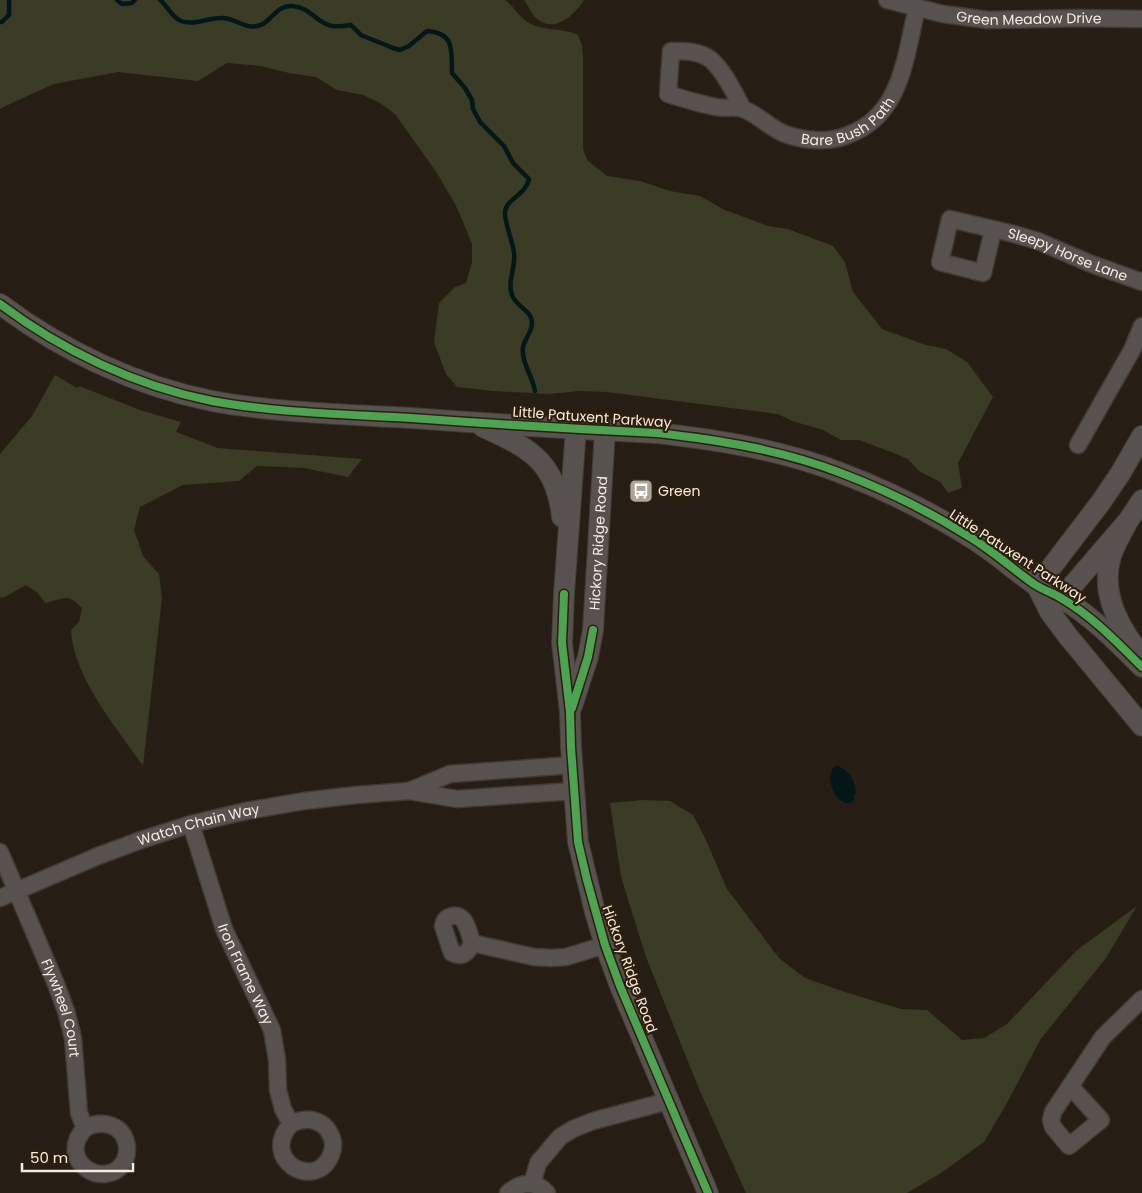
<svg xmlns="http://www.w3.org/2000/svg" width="1142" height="1193" viewBox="0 0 1142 1193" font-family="Poppins,sans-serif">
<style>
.green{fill:#393b25}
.water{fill:#031718}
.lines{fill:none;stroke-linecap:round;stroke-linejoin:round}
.stream{stroke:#031718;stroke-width:4.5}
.minor-casing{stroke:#423b32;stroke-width:19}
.tertiary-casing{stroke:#423b32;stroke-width:22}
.minor{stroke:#575250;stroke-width:16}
.tertiary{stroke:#575250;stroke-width:20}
.cycleway-casing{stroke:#2e1f0c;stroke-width:11}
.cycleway{stroke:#4ca352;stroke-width:8}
.labels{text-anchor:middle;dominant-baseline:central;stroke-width:4.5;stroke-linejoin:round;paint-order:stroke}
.street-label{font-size:14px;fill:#f7ece0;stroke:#2e1f0c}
.poi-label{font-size:14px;fill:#f7ece0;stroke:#2e1f0c;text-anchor:start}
</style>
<rect width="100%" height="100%" fill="#261e14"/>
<path class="green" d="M0,0H505C516,8 518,17 531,24C546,31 563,28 578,35L582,45L583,57V149L587,160L607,176L640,181L670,191L700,196L725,210L768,226L788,229L833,246L845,262L853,292L882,329L926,345L946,349L967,362L993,397L958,463L962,488L948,493L940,482L919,471L908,459L891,452L859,440H841L823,430L792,421L778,414L607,392L580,391L548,394L494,391L457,387L446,374L434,342L439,303L455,287L466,283L472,262V244L461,217L455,204L437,173L395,114L380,103L363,95L337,90L316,77L289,73L261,66L227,63L198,81L118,72L54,84L14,102L0,109Z
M524,0H584C574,16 553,35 535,17C531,13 528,5 524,0Z
M55,375L77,388L79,386L140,410L181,422L176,432L218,448L362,459L348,477L304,468L257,466L239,481L183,485L140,507L134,530L143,556L159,574L162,598L143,766C117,728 73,677 71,630L79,622L82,608C67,592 64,599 45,603L38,593L26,585L3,598L0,597V454L32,416Z
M643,800L670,801L693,815L705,838L727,889L779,958L805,978L845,992L901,1009L927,1010L962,1040L984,1038L1007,1024L1077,950L1137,906L1106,958L1040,1040L1007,1103L984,1142L941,1173L907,1193H746L699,1089L646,957L621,877L610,803Z"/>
<path class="water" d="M836,766C848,768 856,781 856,794H854V800L851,803C838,805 830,788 830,776L831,775L832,769Z"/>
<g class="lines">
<path class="stream" d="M117,0L122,4L132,3L135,0
M160,0C169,7 170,16 181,21C195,26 209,17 223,18C238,19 248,32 263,24C273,18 278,5 292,6C311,7 317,24 332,26C338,27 345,26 351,25L361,35L393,48L400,50L409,46L427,31C456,33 451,52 452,73L465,88L472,100L473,109L480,122L504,146L513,163L529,179C526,195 506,199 505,212C504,221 513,242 514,253C516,267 507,281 512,295C516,306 529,310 531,318C535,328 525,338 523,347C521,362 533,377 535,391
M0,22H2L9,15V0"/>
<g class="minor-casing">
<g id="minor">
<path id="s1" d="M887,0L943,14L988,20L1078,18L1142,19"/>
<path id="s2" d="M743,109C735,94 723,69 710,59C699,51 684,51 671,51L668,94C684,99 700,104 716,107C725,109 735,106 743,109C756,113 771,129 785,134C805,141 829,143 848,135C902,115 905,57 917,8"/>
<path id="s3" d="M993,230L983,273L940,262L950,219L1014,234L1038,241L1089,263L1142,282"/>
<path d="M1078,445L1132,350L1142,326"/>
<path d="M409,791L450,774L572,765"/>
<path id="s4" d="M191,824L224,929L272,1030L277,1060L278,1090L283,1109L291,1124C307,1116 325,1119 332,1138C334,1144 333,1151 330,1157C314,1191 259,1159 291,1124"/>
<path id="s5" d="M0,852L56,984L66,1011L73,1038L79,1113L85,1128C54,1162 108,1193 125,1160C127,1155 128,1147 126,1142C121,1123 100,1120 85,1128"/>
<path id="s6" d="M0,898L98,856L141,840L191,824L246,811L304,801L356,795L409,791L457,799L574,791"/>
<path d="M472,943C468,953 463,958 452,953L443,926C444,921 445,919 449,917C465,910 469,932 472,943L534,957L552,958L566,957L605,945"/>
<path d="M1070,1086L1101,1120L1069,1146L1053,1127L1051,1120L1053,1112L1103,1037L1142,999"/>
<path d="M532,1184L538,1163L560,1137L573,1129L593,1121L668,1101"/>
<path d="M508,1193C520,1182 536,1180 547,1193"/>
</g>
</g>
<g class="tertiary-casing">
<g id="tertiary">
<path d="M0,304C61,350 136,386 212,401C277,413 345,414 411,418C493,424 575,429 657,433C719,440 782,450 841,473C886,490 930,512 970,537C993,551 1013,569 1034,584C1043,590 1053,593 1061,598C1092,616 1117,642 1142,667"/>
<path d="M483,427C530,448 556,462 562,517"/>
<path d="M576,428L564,594L562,643L570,712L571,747L578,842L595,912L605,945L620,986L708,1193"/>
<path d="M1128,521C1122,532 1115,544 1111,556C1101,590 1115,619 1134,646"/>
<path d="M1037,586L1101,502L1120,474L1142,436"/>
<path d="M1037,586L1050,612L1067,635L1142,726"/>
<path d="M1054,607L1128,521L1142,500"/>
<path id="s7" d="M572,706L588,657L593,630L605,430"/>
</g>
</g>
<use href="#minor" class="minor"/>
<use href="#tertiary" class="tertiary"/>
<g class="cycleway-casing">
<path id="cycleway" d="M0,304C61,350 136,386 212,401C277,413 345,414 411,418C493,424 575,429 657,433C719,440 782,450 841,473C886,490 930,512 970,537C993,551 1013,569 1034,584C1043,590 1053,593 1061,598C1092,616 1117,642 1142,667
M564,594L562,643L570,712L571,747L578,842L587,880L605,945L620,986L708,1193
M572,708L588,657L593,630"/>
</g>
<use href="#cycleway" class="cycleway"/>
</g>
<defs>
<g id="bus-square" transform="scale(1.25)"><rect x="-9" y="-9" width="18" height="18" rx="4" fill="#aea499" stroke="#2e1f0c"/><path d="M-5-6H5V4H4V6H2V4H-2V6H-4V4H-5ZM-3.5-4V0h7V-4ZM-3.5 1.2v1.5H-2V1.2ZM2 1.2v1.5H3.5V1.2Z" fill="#fff"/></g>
</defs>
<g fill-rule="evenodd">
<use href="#bus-square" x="641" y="491"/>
</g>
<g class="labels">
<g class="street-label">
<text stroke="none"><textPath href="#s1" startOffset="144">Green Meadow Drive</textPath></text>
<text stroke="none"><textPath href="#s2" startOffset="339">Bare Bush Path</textPath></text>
<text stroke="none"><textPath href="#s3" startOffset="256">Sleepy Horse Lane</textPath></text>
<text transform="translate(592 417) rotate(4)">Little Patuxent Parkway</text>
<text stroke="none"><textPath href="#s7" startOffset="166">Hickory Ridge Road</textPath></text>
<text transform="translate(1018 556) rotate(33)">Little Patuxent Parkway</text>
<text stroke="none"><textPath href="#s6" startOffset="212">Watch Chain Way</textPath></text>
<text transform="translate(630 969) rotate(70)">Hickory Ridge Road</text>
<text stroke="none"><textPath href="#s4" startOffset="160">Iron Frame Way</textPath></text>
<text stroke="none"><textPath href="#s5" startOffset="168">Flywheel Court</textPath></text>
</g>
<g class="poi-label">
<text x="658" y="491">Green</text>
</g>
</g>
<path d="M22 1163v8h111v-8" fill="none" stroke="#f7ece0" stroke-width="2.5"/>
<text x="30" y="1163" font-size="15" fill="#f7ece0" stroke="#2e1f0c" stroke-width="4" paint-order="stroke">50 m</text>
</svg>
